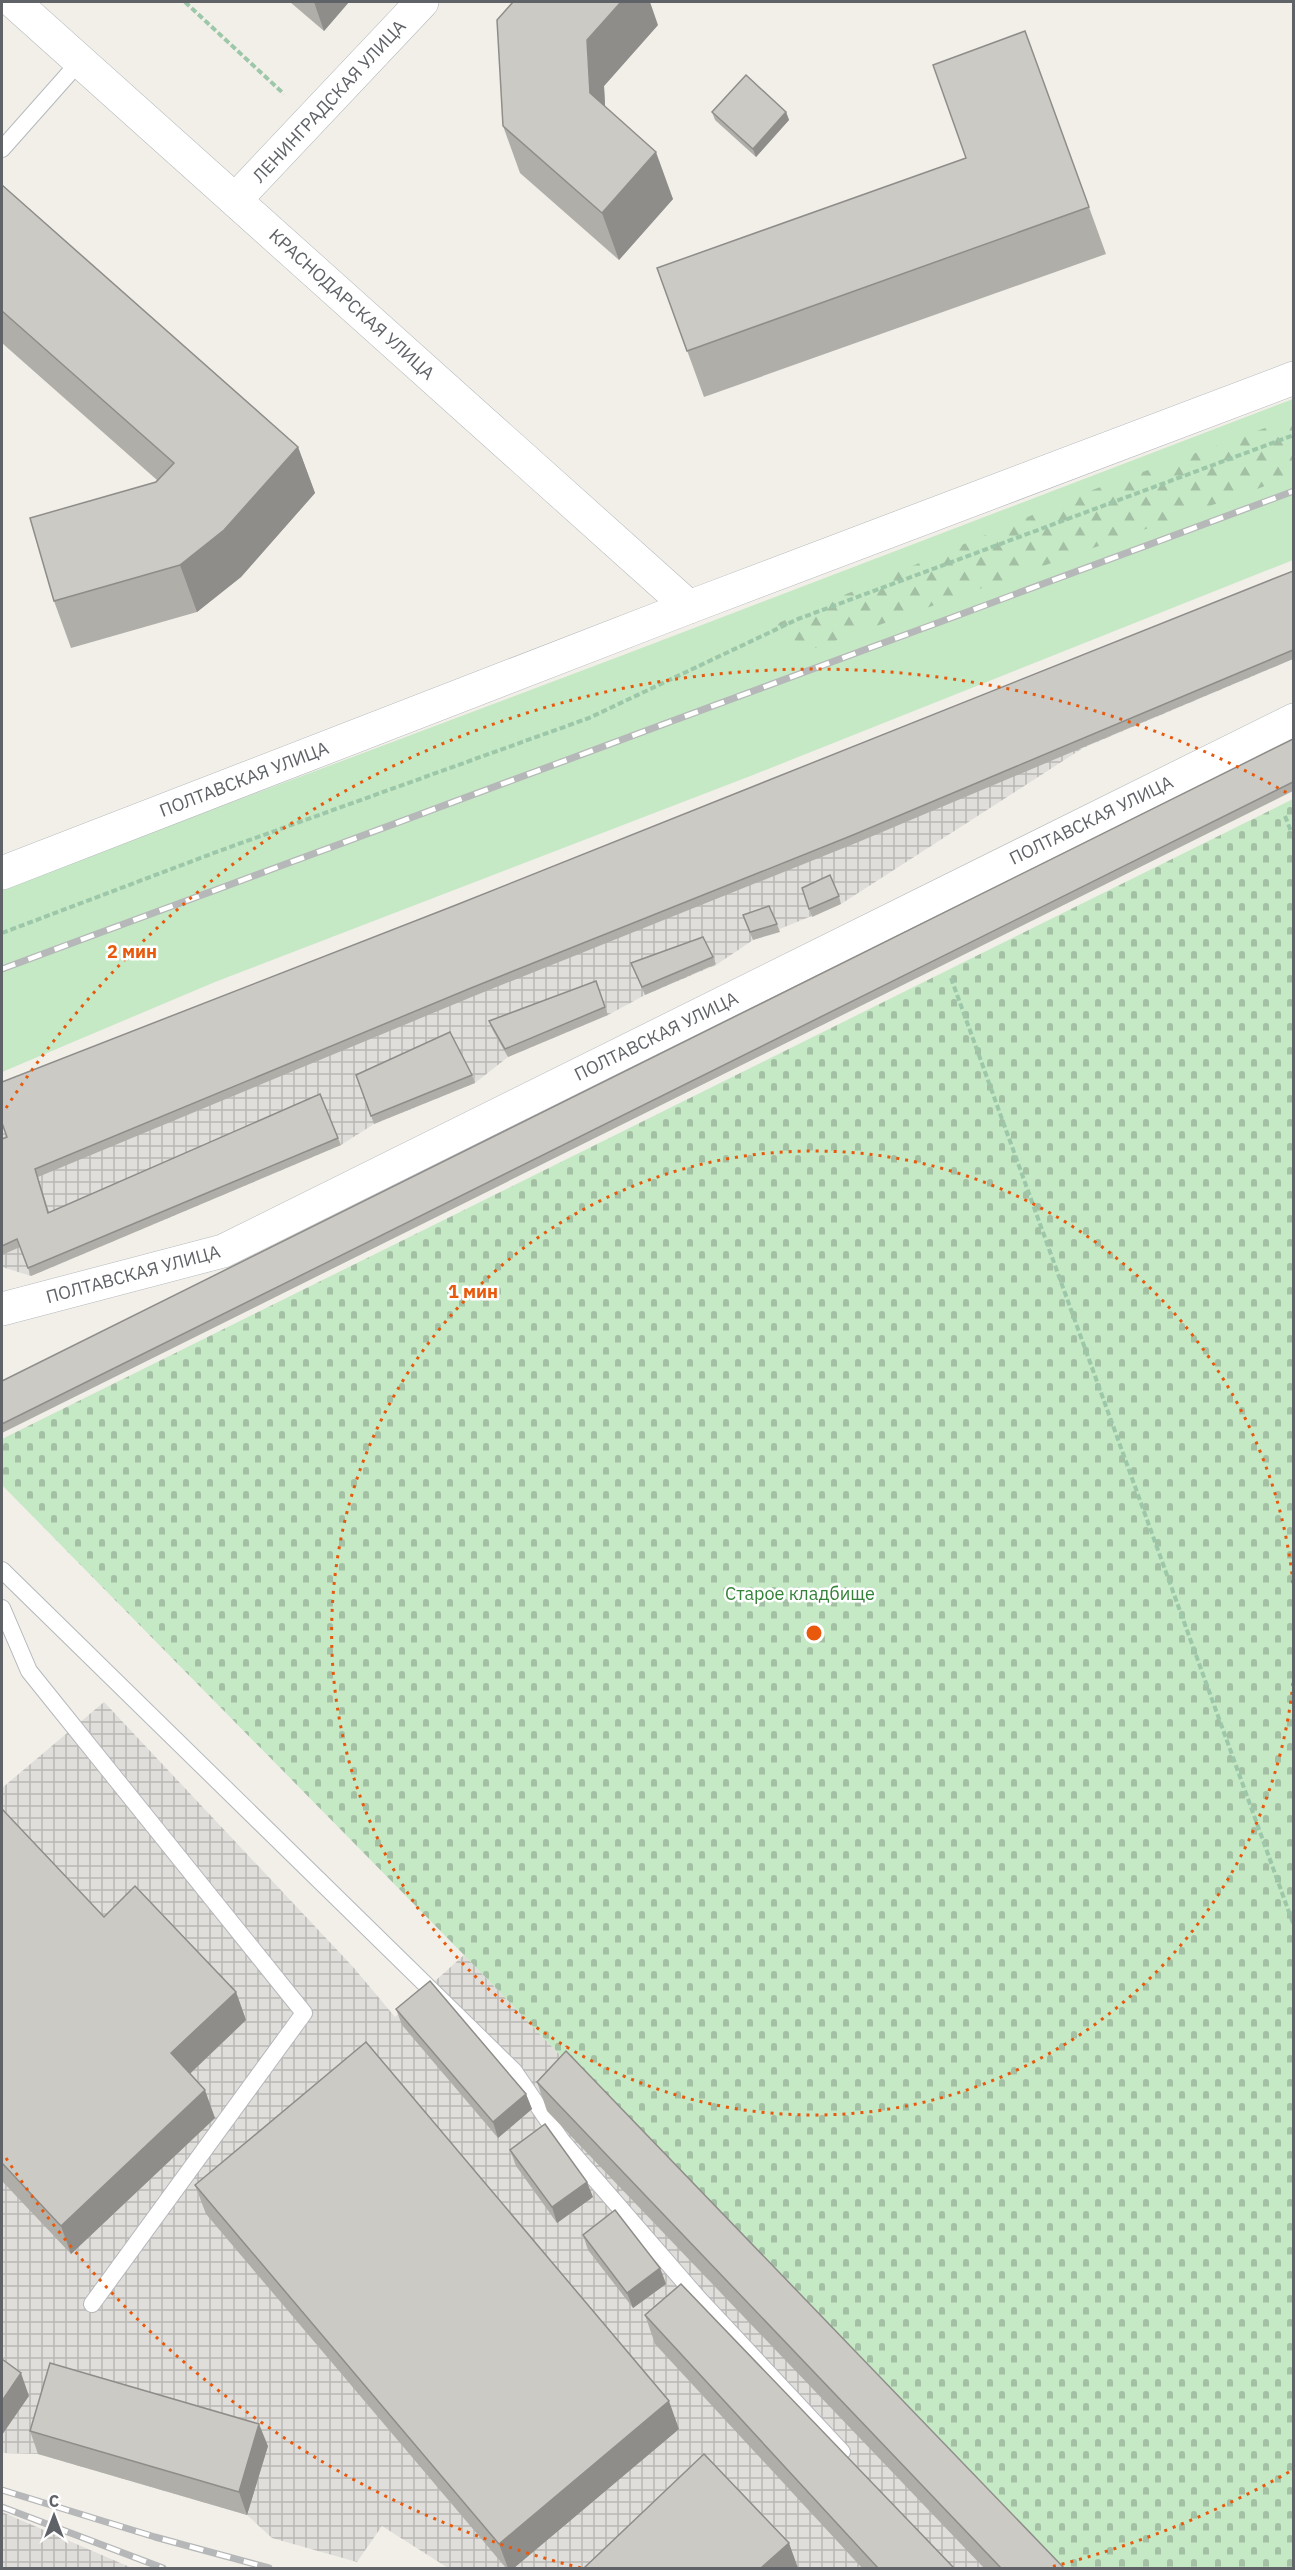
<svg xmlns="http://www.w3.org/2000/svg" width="1295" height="2570" viewBox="0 0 1295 2570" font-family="'IBM Plex Sans',sans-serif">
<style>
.industrial{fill:url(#industrial-grid)}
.green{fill:#c5e8c5}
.forest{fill:url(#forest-firs)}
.cemetery{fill:url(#cemetery-stones)}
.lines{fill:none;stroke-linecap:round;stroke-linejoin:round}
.service-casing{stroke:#b5b8bc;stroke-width:18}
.minor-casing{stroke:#b5b8bc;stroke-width:34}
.tertiary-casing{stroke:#b5b8bc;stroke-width:34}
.path{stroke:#9cc7a9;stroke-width:4;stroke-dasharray:6 3;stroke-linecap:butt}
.service{stroke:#fff;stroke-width:16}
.minor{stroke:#fff;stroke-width:33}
.tertiary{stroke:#fff;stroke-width:33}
.rail-casing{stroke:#b6b7b8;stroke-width:7}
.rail{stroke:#fff;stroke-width:4.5;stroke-dasharray:14;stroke-linecap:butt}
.wall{fill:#afaea9}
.shaded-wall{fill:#8f8d8a}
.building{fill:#cccac5;stroke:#8f8d8a;stroke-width:1.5}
.ring{fill:none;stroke:#e8590c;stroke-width:3;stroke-dasharray:3 6}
.labels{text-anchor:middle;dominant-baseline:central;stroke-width:5;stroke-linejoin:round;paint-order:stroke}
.street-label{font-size:18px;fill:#5f6368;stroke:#fff}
.park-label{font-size:18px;fill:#348238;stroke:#fff}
.centre{fill:#e8590c;stroke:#fff;stroke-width:3}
.ring-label{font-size:18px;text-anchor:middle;font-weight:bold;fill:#e8590c;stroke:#fff;stroke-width:5;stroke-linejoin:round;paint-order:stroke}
</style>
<defs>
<pattern id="industrial-grid" width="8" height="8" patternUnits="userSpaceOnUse" patternTransform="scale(1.5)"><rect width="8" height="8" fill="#e0deda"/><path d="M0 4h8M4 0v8" fill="none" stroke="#b9b8b5"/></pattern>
<pattern id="forest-firs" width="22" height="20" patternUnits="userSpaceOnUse" patternTransform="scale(1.5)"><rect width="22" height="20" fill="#c5e8c5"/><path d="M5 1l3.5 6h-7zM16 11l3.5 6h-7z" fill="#a3c0a4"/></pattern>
<pattern id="cemetery-stones" width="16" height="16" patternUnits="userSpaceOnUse" patternTransform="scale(1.5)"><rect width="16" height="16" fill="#c5e8c5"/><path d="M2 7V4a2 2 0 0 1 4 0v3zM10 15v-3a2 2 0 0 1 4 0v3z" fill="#a3c0a4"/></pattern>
</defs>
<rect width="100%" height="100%" fill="#f1efe8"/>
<path class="industrial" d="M1293,580V659L1083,748L841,904L753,940L716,965L645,995L608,1015L508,1057L475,1083L374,1124L341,1145L31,1276L2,1267V1091Z
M104,1702L354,1968L395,2017L464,1955L1053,2568H448L382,2526L357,2562L272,2538L247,2515L38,2454L2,2453V1788Z
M2,2512L132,2568H2Z"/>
<path class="green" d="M1293,399V560L753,775L215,982L2,1072V889L626,654Z"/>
<path class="forest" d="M1293,418V476L807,651L776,624L1084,493Z"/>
<path class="cemetery" d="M1293,799V2568H1053L464,1955L2,1485V1439Z"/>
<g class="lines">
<g class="service-casing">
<path id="service" d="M2,149L80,61
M2,1570L514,2071L562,2141L699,2299L842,2452
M2,1608L29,1671L304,2013L92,2304"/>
</g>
<g class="minor-casing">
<path id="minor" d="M14,2L689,607
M235,200L422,2
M2,1309L223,1251L1294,720"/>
</g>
<g class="tertiary-casing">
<path id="tertiary" d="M2,873L689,607L1294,378"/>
</g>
<path class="path" d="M185,2L284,94
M1285,816L1294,839
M2,933L219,851L589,718L798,619L1294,435
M951,978L1294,1926"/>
<use href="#service" class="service"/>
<use href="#minor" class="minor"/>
<use href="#tertiary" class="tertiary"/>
<g class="rail-casing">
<path id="rail" d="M2,969L1294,491
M2,2490L155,2537L269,2568
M2,2507L163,2568"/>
</g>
<use href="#rail" class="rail"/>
</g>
<path class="wall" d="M290,2H349L324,31Z
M658,25L604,86L605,107L673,199L619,260L520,173L503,126Z
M1025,31L1106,254L704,397L657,268L966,158Z
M712,112H786L789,120L756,157L715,120Z
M2,185L298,447L315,493L241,577L197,612L71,648L54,601L157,480L2,343Z
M1293,571V659L856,843L474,996L38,1177L49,1212L338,1138L341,1145L31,1276L20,1247L2,1255V1139L456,905Z
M1293,739V791L2,1433V1381Z
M802,888L839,896L841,904L812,917Z
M743,915L777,924L780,932L753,940Z
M713,957L716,964L645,995L631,963Z
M596,981L608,1015L508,1057L492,1029L489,1021Z
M356,1075H472L475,1083L374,1124Z
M2,1809L104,1917L236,1992L246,2020L190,2074L215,2118L71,2254L2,2181Z
M396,2009L526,2094L532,2109L498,2138L402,2025Z
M537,2082L1064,2568H984L547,2111Z
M510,2150L593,2197L557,2223L516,2166Z
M195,2185L679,2429L514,2568H506L206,2214Z
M583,2235L660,2268L666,2284L633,2308L588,2250Z
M645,2315L954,2568H862L655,2344Z
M30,2431L268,2446L247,2515L38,2454Z"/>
<path class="shaded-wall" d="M314,2H349L324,31Z
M621,2H650L658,25L604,86L607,140L590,93L587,40Z
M786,112L789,120L756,157L753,149Z
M656,152L673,199L619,260L602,213Z
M298,447L315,493L241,577L197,612L180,565Z
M236,1992L246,2020L181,2082L171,2053Z
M205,2090L215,2118L71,2254L61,2226Z
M526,2094L532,2109L498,2138L493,2122Z
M587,2182L593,2197L557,2223L552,2207Z
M660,2268L666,2284L633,2308L627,2293Z
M21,2373L29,2396L2,2435V2401Z
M669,2401L679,2429L514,2568H508L499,2544Z
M259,2424L268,2446L247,2515L239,2492Z
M789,2543L798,2568H761Z"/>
<path class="building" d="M513,2H621L587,40L590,93L656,152L602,213L503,126L497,20Z
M1025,31L1089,207L687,351L657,268L966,158L933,65Z
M746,75L786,112L753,149L712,112Z
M2,185L298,447L224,530L180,565L54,601L30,518L156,482L174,463L2,311Z
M1293,571V650L853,835L471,988L35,1169L48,1213L320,1094L338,1138L28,1268L17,1239L2,1246V1139L7,1137L2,1123V1082L456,905Z
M1293,739V782L2,1424V1381Z
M830,875L839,896L809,909L802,888Z
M769,906L777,924L750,932L743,915Z
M703,937L713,957L642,987L631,963Z
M596,981L605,1007L505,1049L489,1021Z
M450,1032L472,1075L371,1116L356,1075Z
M2,1809L104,1917L135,1886L236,1992L171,2053L205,2090L61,2226L2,2163Z
M430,1981L526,2094L493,2122L396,2009Z
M366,2042L669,2401L499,2544L195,2185Z
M566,2051L1064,2568H1001L537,2082Z
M545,2124L587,2182L552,2207L510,2150Z
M615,2210L660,2268L627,2293L583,2235Z
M681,2284L954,2568H878L645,2315Z
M2,2359L21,2373L2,2401Z
M50,2363L259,2424L239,2492L30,2431Z
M704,2454L789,2543L761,2568H584Z"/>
<g class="ring">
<path d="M1293 1683A482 482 0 1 1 1293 1583"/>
<path d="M1289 2472A964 964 0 0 1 1047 2568M581 2568A964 964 0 0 1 6 2158M6 1108A964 964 0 0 1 1289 794"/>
</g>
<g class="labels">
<g class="street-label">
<text transform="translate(329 101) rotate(-47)">ЛЕНИНГРАДСКАЯ УЛИЦА</text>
<text transform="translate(352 304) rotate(42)">КРАСНОДАРСКАЯ УЛИЦА</text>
<text transform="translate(244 779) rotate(-21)">ПОЛТАВСКАЯ УЛИЦА</text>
<text transform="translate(1091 820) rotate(-26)">ПОЛТАВСКАЯ УЛИЦА</text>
<text transform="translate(656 1036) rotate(-26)">ПОЛТАВСКАЯ УЛИЦА</text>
<text transform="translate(133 1274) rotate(-15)">ПОЛТАВСКАЯ УЛИЦА</text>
</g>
<g class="park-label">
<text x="800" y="1593">Старое кладбище</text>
</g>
</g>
<circle cx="814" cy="1633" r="9" class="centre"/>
<g class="ring-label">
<text x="132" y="958">2 мин</text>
<text x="473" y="1298">1 мин</text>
</g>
<rect width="1295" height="2570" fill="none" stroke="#5f6368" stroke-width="6"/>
<g transform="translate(54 2516)" stroke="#ffffff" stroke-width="4.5" paint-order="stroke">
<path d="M0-4.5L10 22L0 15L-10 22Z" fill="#5f6368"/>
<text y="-9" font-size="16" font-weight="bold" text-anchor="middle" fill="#5f6368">С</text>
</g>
</svg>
